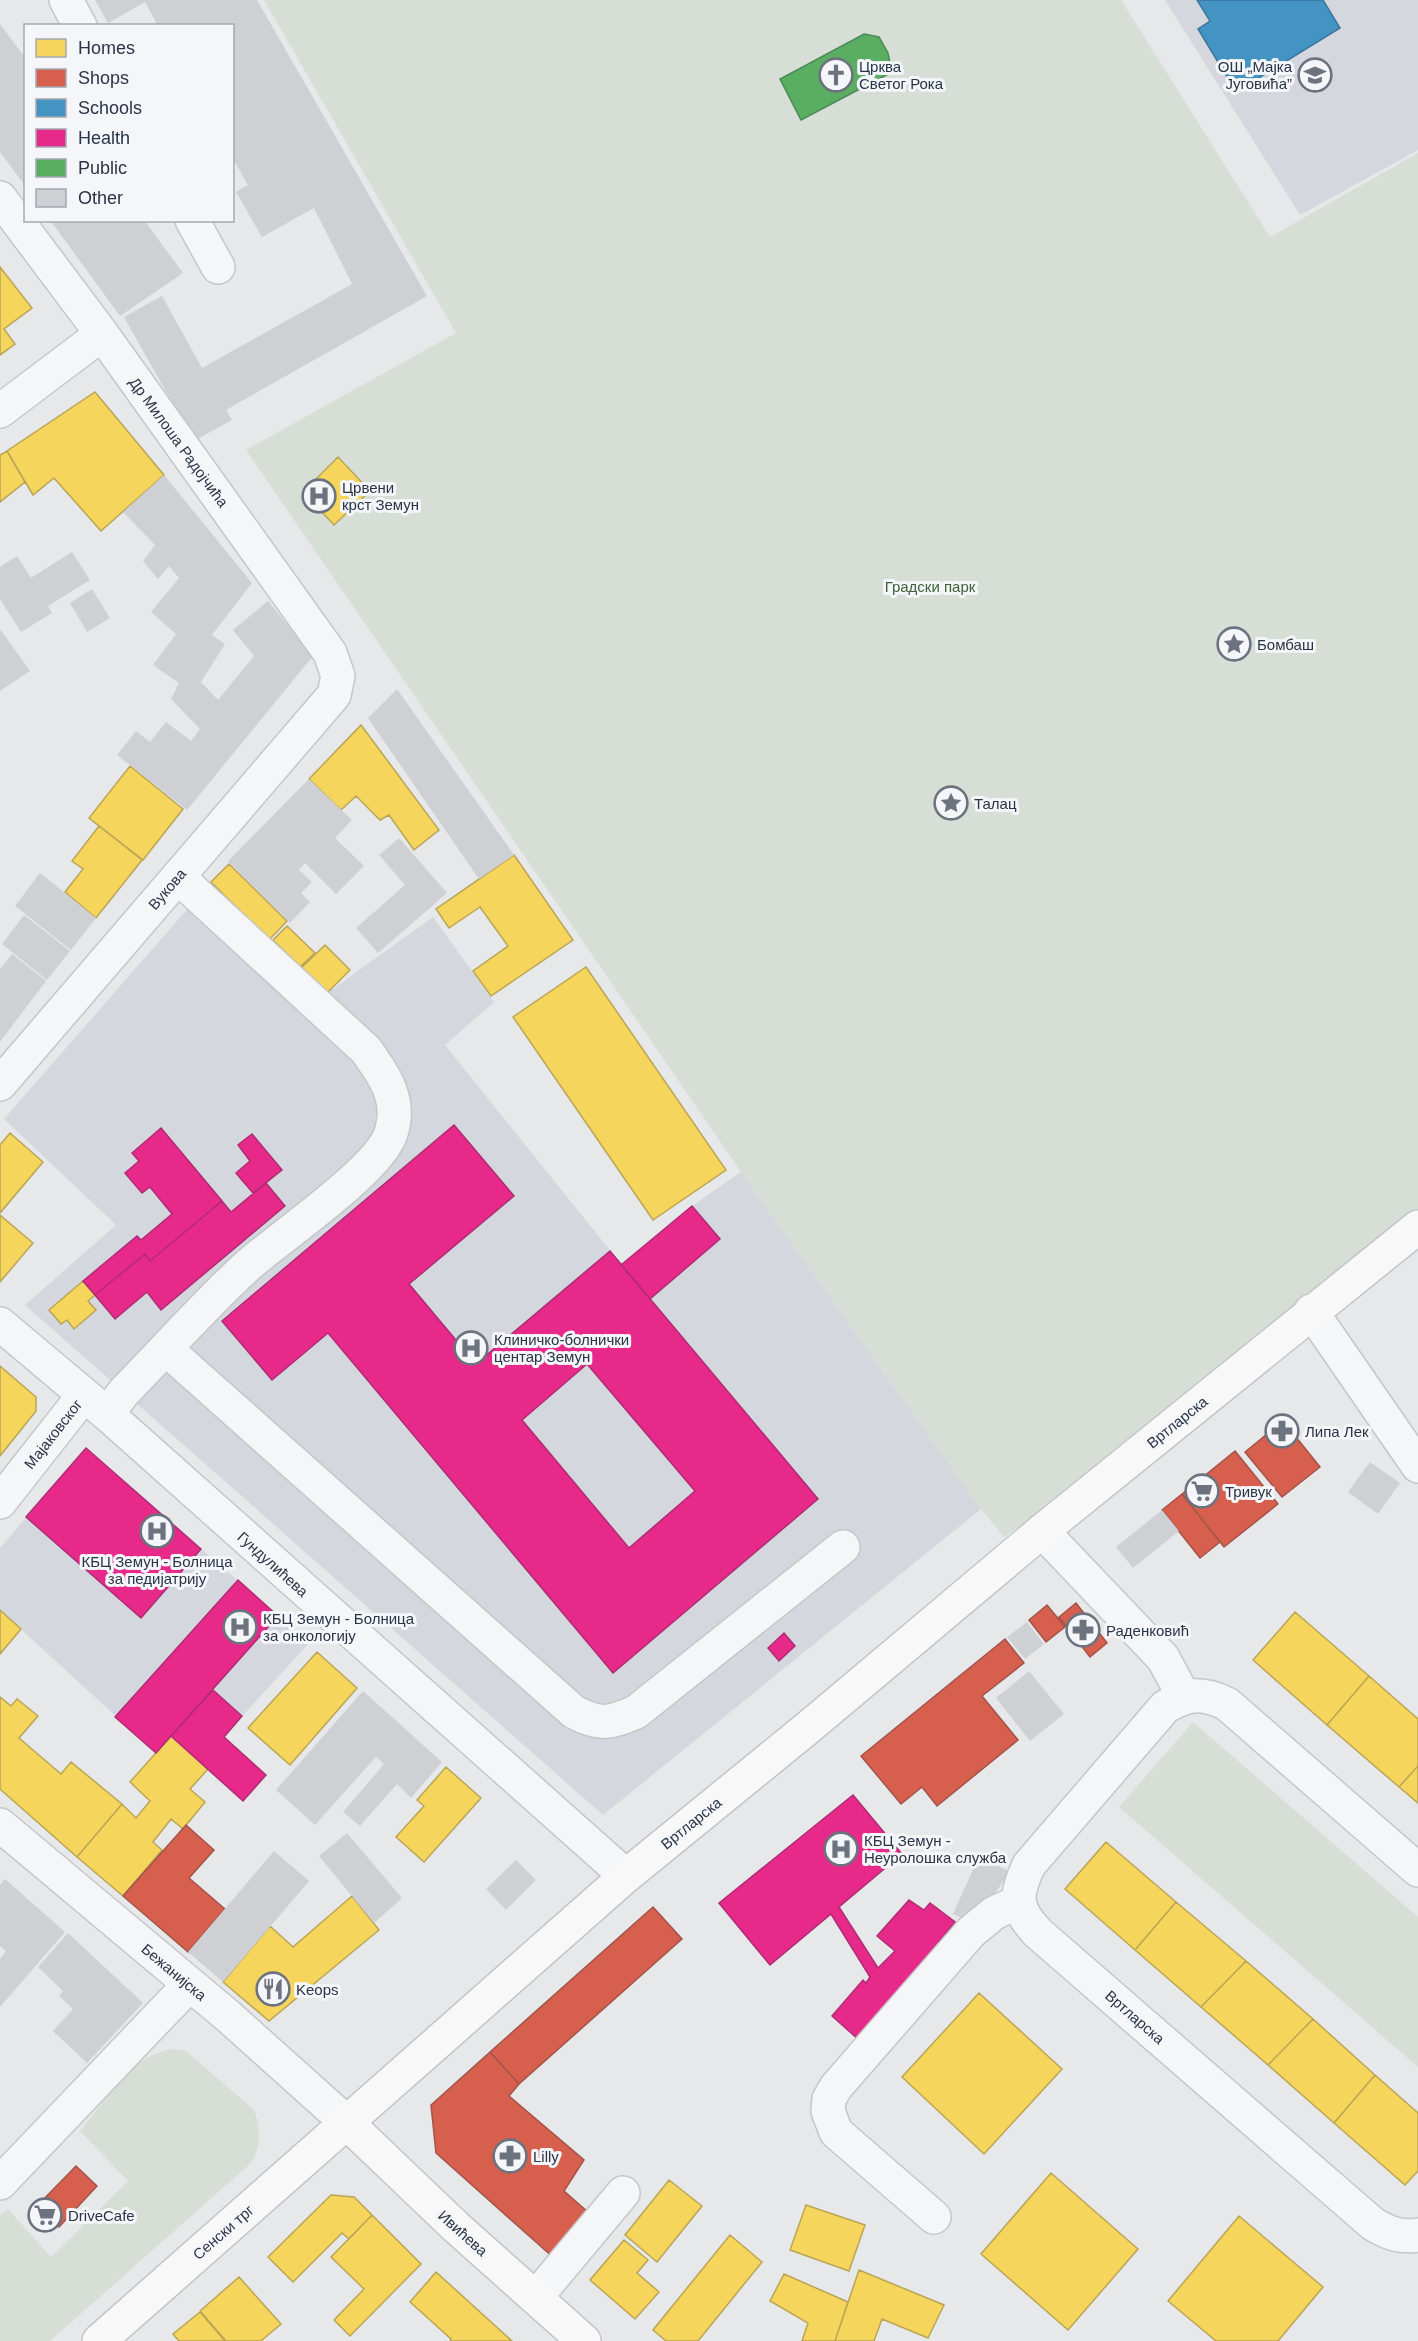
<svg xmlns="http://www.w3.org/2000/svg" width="1418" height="2341" viewBox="0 0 1418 2341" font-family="Helvetica,sans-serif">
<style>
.built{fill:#d4d7dd}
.green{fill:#d6ded6}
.homes{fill:#f6d55c;stroke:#b9a555;stroke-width:1.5}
.shops{fill:#d6604d;stroke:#a3534b;stroke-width:1.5}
.schools{fill:#4393c3;stroke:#3c769d;stroke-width:1.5}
.health{fill:#e7298a;stroke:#af2c75;stroke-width:1.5;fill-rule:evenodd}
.public{fill:#5aae61;stroke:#4c8959;stroke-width:1.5}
.building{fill:#ced0d3}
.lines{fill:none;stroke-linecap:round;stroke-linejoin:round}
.minor-casing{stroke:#c4c6c8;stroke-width:36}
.major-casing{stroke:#c2c5c8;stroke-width:36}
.minor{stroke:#f5f6f7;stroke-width:33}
.major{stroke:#f8f8f8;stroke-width:33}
.labels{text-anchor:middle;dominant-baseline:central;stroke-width:6;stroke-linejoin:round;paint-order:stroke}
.poi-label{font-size:15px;fill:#2b3445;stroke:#f4f6f9;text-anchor:start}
.street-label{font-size:15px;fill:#2b3445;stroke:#f4f6f9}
.park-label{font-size:15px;fill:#3f6138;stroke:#f4f6f9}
</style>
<rect width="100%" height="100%" fill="#e6e8ea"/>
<path class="built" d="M1165,0H1418V150L1300,215Z
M211,882L326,994L433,917L494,1002L445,1045L621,1264L692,1206L741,1172L981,1509L603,1815L25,1305L116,1225L4,1119Z
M86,1448L309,1643L224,1736L266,1775L243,1801L171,1736L156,1753L0,1610V1548Z"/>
<path class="green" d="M264,0H1121L1270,237L1418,153V1227L1207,1398L1004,1537L981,1509L741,1172L246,450L456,333Z
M1193,1722L1418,1917V2067L1119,1807Z
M171,2049L186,2051L254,2110C261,2129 262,2145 251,2163L50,2341H0V2215L8,2209L51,2257L128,2181L80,2131C106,2100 129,2057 171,2049Z"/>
<path class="homes" d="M0,267L32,308L4,329L15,344L0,355Z
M95,392L164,475L101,531L54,478L33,495L7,451Z
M7,451L25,482L0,502V455Z
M338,457L370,491L334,525L303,492Z
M361,725L439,830L414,850L389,815L380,820L356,796L341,810L309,779Z
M130,766L183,809L143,860L89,818Z
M99,826L142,860L96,918L65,892L83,869L72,861Z
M514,855L573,940L491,996L473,971L508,946L480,907L449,928L436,909Z
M229,864L287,921L269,940L211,882Z
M287,926L315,953L300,967L273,940Z
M325,945L350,970L326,994L300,969Z
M586,967L726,1170L653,1220L513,1017Z
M10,1133L43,1162L0,1213V1145Z
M0,1215L33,1243L0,1282Z
M83,1281L95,1295L88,1301L96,1310L74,1329L67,1320L61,1324L49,1310Z
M0,1366L36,1397V1411L0,1456Z
M0,1610L21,1629L0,1654Z
M1295,1612L1369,1676L1327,1725L1253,1660Z
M317,1652L357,1688L290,1765L248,1728Z
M1369,1676L1418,1719V1766L1399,1787L1327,1725Z
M0,1697L11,1706L17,1699L38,1716L19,1738L61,1774L71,1762L122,1804L77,1857L0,1789Z
M171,1736L208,1769L190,1789L205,1802L183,1829L171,1819L153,1842L162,1850L123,1896L77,1857L122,1804L136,1818L150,1801L130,1782Z
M1418,1766V1803L1399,1787Z
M446,1767L481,1798L424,1862L396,1837L424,1806L417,1800Z
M1106,1842L1176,1902L1135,1950L1065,1889Z
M352,1896L379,1930L269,2021L223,1982L270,1926L293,1947Z
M1176,1902L1246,1961L1201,2007L1135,1950Z
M1246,1961L1313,2019L1268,2065L1201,2007Z
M979,1993L1062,2069L984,2154L902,2077Z
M1313,2019L1375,2075L1334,2123L1268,2065Z
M1375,2075L1418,2113V2171L1405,2185L1334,2123Z
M1051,2173L1138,2249L1068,2330L981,2254Z
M669,2180L702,2206L657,2262L625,2235Z
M331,2195L354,2197L372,2215L349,2239L342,2233L293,2282L268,2257Z
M806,2205L865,2225L849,2271L790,2250Z
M372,2215L421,2264L350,2336L334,2320L364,2289L331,2257Z
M1239,2216L1323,2287L1278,2341H1216L1168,2301Z
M730,2235L762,2262L698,2341H666L653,2330Z
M624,2240L648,2260L637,2273L659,2292L635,2319L590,2280Z
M859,2270L944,2305L928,2338L882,2319L874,2341H835Z
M436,2272L512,2341H450L451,2339L410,2302Z
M784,2274L848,2302L835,2341H802L808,2323L770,2301Z
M239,2277L281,2324L261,2341H226L200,2311Z
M200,2312L225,2341H179L173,2334Z"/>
<path class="shops" d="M1283,1421L1320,1467L1282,1497L1245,1452Z
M1235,1451L1278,1504L1224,1547L1182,1494Z
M1182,1494L1220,1542L1200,1558L1162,1510Z
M1076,1603L1107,1643L1090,1657L1059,1617Z
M1047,1605L1065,1627L1046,1642L1029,1620Z
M1005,1639L1024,1663L982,1696L1018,1740L937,1806L922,1787L901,1804L861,1756Z
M186,1825L214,1850L189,1878L225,1909L188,1952L123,1896Z
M653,1907L682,1939L519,2084L490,2052Z
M490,2052L519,2084L509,2096L584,2160L564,2191L588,2212L555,2259L436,2153L431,2105Z
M76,2166L97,2186L59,2227L37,2206Z"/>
<path class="schools" d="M1197,0H1323L1340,28L1236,92L1198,29L1210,21Z"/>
<path class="health" d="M454,1125L514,1196L409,1284L476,1364L610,1251L818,1499L613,1673L328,1333L272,1380L222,1321ZM587,1364L695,1491L629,1548L522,1420Z
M161,1128L222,1201L150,1261L145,1254L95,1295L83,1281L137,1236L141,1240L172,1214L150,1187L142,1193L125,1173L139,1161L132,1153Z
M252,1134L282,1170L253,1193L236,1173L250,1161L238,1145Z
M266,1183L285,1206L161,1310L147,1292L115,1319L95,1295L145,1254L150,1261L222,1201L231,1212Z
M692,1206L720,1239L650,1299L621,1265Z
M86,1448L201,1549L141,1618L26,1517Z
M238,1580L278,1616L156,1753L115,1717Z
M784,1633L795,1646L779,1661L768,1648Z
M213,1690L242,1716L224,1737L266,1775L243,1801L171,1736Z
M853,1795L902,1854L839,1907L878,1968L895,1951L877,1936L909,1900L924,1910L930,1903L955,1922L859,2040L832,2016L863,1980L866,1983L870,1977L831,1914L770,1965L719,1903Z"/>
<path class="public" d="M864,34L879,37L888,53L892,72L801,120L780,79Z"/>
<path class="building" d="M95,0H257L427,296L226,410L232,420L194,441L124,317L162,296L202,368L352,284L314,208L262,237L236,192L248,185L232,157V26H158L145,2L108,23Z
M0,24L26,59V187L0,152Z
M50,220H144L183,273L120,316Z
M164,475L252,583L212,635L225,644L201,682L218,700L254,656L233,630L268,601L313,656L187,810L117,755L136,731L150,742L166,722L191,741L200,729L171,699L179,683L153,665L176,634L151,612L179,578L169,566L158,579L143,561L155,545L123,512Z
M72,552L90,580L48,606L52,613L21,632L0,599V567L17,556L31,578Z
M92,589L110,618L87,632L70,603Z
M0,629L30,671L0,691Z
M397,689L514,855L479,879L368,718Z
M309,779L352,820L335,838L364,866L336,894L305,863L299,870L312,882L301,893L310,902L290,923L228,861Z
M399,838L447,893L378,953L356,928L405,885L379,855Z
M40,873L96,918L71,950L15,906Z
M24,915L70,951L47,980L2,944Z
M12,954L46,981L0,1042V969Z
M1370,1462L1400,1483L1378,1514L1348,1492Z
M1162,1510L1179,1531L1133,1568L1116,1547Z
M1027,1622L1044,1644L1025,1659L1007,1637Z
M1029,1671L1064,1714L1030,1741L996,1698Z
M363,1691L442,1762L411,1798L397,1784L360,1826L343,1812L384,1764L376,1757L315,1825L276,1790Z
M347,1833L402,1898L374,1923L319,1856Z
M274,1851L309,1881L223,1982L188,1952Z
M979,1856L1010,1872L974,1923L953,1914Z
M516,1860L536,1880L506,1910L486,1889Z
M5,1879L65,1932L0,2007V1959L6,1951L0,1946V1885Z
M68,1933L143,2003L87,2063L53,2031L73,2009L59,1996L63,1991L38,1967Z"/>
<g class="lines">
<g class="minor-casing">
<path id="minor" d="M66,0L80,26
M0,198L102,334L330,653L338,676L334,695L0,1084
M192,220L218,267
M0,411L102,334
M1311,1311L1418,1466
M0,1324L107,1414L626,1876
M166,1349L574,1712C601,1726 610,1723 636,1712L843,1547
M107,1414L124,1392C164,1351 203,1307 245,1268C278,1238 379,1171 391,1133C402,1100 384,1075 366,1050L178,877
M0,1502L84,1395
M1042,1531L1163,1658L1184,1697
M0,1825L228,2016L345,2121
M1418,1870L1227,1704C1203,1692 1188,1693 1165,1707L1029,1865C1015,1895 1014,1908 1038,1933L1373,2224C1388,2233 1401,2238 1418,2235
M0,2183L189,1985
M934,2217L836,2132L828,2111L829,2099L836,2087L971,1932L994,1913L1018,1902
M536,2297L623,2193"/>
</g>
<g class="major-casing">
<path id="major" d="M345,2121L456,2227L584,2341
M99,2341L626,1876L810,1726L1042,1531L1418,1227"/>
</g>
<use href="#minor" class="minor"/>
<use href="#major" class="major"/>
</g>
<defs>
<g id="church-ring" transform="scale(1.725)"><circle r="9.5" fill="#f4f6f9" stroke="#6c737f" stroke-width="1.5"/><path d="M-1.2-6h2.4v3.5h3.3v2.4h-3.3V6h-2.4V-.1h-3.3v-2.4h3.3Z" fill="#6c737f"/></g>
<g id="school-ring" transform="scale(1.725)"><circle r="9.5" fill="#f4f6f9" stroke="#6c737f" stroke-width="1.5"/><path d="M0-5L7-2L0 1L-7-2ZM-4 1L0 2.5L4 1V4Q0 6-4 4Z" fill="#6c737f"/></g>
<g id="hospital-ring" transform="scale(1.725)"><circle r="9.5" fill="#f4f6f9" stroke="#6c737f" stroke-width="1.5"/><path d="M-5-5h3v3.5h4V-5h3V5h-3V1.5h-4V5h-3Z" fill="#6c737f"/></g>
<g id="sight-ring" transform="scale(1.725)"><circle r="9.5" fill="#f4f6f9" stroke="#6c737f" stroke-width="1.5"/><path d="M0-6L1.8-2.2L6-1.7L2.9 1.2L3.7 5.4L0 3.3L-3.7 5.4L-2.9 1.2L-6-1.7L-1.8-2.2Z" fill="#6c737f"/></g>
<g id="pharmacy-ring" transform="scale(1.725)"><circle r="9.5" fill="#f4f6f9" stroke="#6c737f" stroke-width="1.5"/><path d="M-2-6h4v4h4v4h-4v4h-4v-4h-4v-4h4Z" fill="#6c737f"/></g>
<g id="supermarket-ring" transform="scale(1.725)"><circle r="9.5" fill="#f4f6f9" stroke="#6c737f" stroke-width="1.5"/><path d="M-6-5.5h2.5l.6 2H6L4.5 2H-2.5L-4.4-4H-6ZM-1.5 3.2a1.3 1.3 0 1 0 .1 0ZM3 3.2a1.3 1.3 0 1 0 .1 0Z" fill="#6c737f"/></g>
<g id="restaurant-ring" transform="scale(1.725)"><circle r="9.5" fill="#f4f6f9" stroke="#6c737f" stroke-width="1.5"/><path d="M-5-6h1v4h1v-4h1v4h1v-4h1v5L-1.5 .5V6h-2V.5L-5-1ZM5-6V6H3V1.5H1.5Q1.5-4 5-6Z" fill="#6c737f"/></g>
</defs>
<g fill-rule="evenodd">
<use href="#church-ring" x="836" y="75"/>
<use href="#school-ring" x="1315" y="75"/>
<use href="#hospital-ring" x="319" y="496"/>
<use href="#sight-ring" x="1234" y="644"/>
<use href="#sight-ring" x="951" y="803"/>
<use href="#hospital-ring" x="471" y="1348"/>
<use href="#pharmacy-ring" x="1282" y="1431"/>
<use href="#supermarket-ring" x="1202" y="1491"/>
<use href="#hospital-ring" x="157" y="1531"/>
<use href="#hospital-ring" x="240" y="1627"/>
<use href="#pharmacy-ring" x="1083" y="1630"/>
<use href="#hospital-ring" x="841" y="1849"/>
<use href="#restaurant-ring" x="273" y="1989"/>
<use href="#pharmacy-ring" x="510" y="2156"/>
<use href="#supermarket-ring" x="45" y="2215"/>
</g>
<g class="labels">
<g class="poi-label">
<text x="859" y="66">Црква<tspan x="859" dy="17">Светог Рока</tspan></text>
<text x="1292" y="66" text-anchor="end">ОШ „Мајка<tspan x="1292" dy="17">Југовића”</tspan></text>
<text x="342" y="487">Црвени<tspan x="342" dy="17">крст Земун</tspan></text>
<text x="1257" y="644">Бомбаш</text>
<text x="974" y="803">Талац</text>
<text x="494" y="1339">Клиничко-болнички<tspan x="494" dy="17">центар Земун</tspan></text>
<text x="1305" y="1431">Липа Лек</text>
<text x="1225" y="1491">Тривук</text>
<text x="157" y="1561" text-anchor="middle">КБЦ Земун - Болница<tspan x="157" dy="17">за педијатрију</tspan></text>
<text x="263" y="1618">КБЦ Земун - Болница<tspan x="263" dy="17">за онкологију</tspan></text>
<text x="1106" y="1630">Раденковић</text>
<text x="864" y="1840">КБЦ Земун -<tspan x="864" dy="17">Неуролошка служба</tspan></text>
<text x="296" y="1989">Keops</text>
<text x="533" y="2156">Lilly</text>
<text x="68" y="2215">DriveCafe</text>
</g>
<g class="street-label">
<text transform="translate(179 442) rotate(54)">Др Милоша Радојчића</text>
<text transform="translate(167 889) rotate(-49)">Вукова</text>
<text transform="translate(1177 1422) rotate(-39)">Вртларска</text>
<text transform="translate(53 1434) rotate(-52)">Мајаковског</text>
<text transform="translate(273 1564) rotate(42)">Гундулићева</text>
<text transform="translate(691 1823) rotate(-39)">Вртларска</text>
<text transform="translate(174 1972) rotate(40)">Бежанијска</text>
<text transform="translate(1135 2017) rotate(41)">Вртларска</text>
<text transform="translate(223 2232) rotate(-41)">Сенски трг</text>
<text transform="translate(463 2233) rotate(42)">Ивићева</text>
</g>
<g class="park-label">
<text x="930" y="586">Градски парк</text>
</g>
</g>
<rect x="24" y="24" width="210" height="198" fill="#f4f6f9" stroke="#a4a8b1" stroke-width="1.5"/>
<rect x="36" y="39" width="30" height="18" fill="#f6d55c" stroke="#a4a8b1" stroke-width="1.5"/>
<text x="78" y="54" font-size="18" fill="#2b3445">Homes</text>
<rect x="36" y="69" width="30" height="18" fill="#d6604d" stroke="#a4a8b1" stroke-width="1.5"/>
<text x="78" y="84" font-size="18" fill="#2b3445">Shops</text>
<rect x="36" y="99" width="30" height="18" fill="#4393c3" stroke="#a4a8b1" stroke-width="1.5"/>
<text x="78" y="114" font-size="18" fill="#2b3445">Schools</text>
<rect x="36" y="129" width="30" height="18" fill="#e7298a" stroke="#a4a8b1" stroke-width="1.5"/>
<text x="78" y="144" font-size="18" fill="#2b3445">Health</text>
<rect x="36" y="159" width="30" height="18" fill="#5aae61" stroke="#a4a8b1" stroke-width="1.5"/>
<text x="78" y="174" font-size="18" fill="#2b3445">Public</text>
<rect x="36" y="189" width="30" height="18" fill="#ced0d3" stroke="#a4a8b1" stroke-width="1.5"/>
<text x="78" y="204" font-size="18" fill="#2b3445">Other</text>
</svg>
